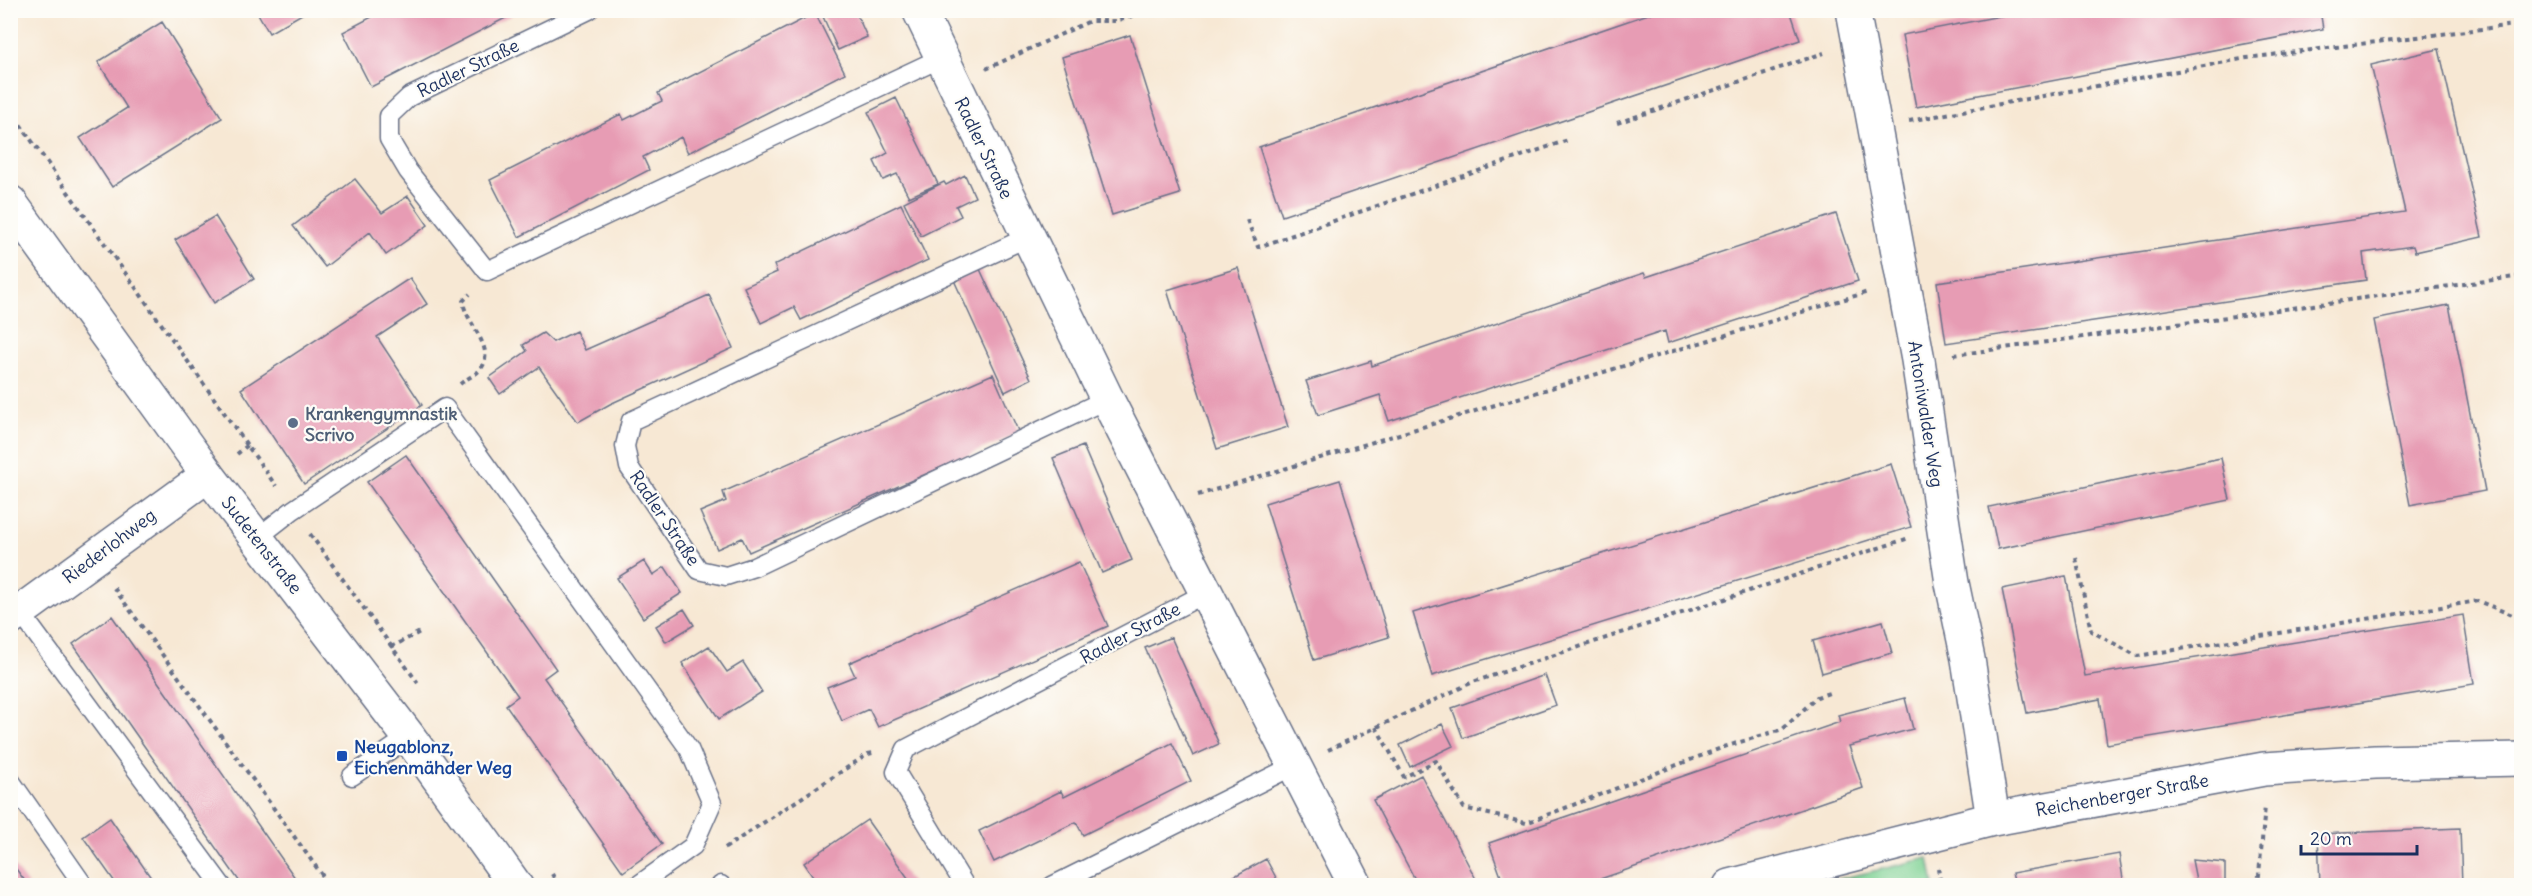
<svg xmlns="http://www.w3.org/2000/svg" width="2532" height="896" viewBox="0 0 2532 896" font-family="Delius,sans-serif">
<style>
.green{fill:#7fd294;stroke:#4d8079;stroke-width:1.5}
.building{fill:#e79cb4}
.lines{fill:none;stroke-linecap:round;stroke-linejoin:round}
.service-casing{stroke:#687087;stroke-width:21}
.minor-casing{stroke:#687087;stroke-width:36}
.tertiary-casing{stroke:#687087;stroke-width:36}
.path{stroke:#687087;stroke-width:4;stroke-dasharray:4.5 4.5;stroke-linecap:butt}
.service{stroke:#fff;stroke-width:18}
.minor{stroke:#fff;stroke-width:33}
.tertiary{stroke:#fff;stroke-width:33}
.service-dot{fill:#5c6f8a;stroke:#fdfcf7;stroke-width:2}
.transit-dot{fill:#1a4fb4;stroke:#fdfcf7;stroke-width:2}
.labels{text-anchor:middle;dominant-baseline:central;stroke-width:4.5;stroke-linejoin:round;paint-order:stroke}
.street-label{font-size:18px;fill:#1b2f5e;stroke:#fdfcf7}
.service-label{font-size:18px;font-weight:bold;fill:#4e5e75;stroke:#fdfcf7;text-anchor:start}
.transit-label{font-size:18px;font-weight:bold;fill:#164399;stroke:#fdfcf7;text-anchor:start}
</style>
<rect width="100%" height="100%" fill="#fdfcf7"/>
<filter id="ink" filterUnits="userSpaceOnUse"><feTurbulence type="fractalNoise" baseFrequency=".0167" numOctaves="2"/><feDisplacementMap in="SourceGraphic" scale="12" xChannelSelector="R" yChannelSelector="G"/><feConvolveMatrix kernelMatrix="1 2 1 2 8 2 1 2 1" color-interpolation-filters="sRGB"/></filter>
<filter id="wash" filterUnits="userSpaceOnUse"><feTurbulence type="fractalNoise" baseFrequency=".008" numOctaves="4" result="noise"/><feDisplacementMap in="SourceGraphic" scale="24" xChannelSelector="R" yChannelSelector="G"/><feGaussianBlur stdDeviation="1.35" result="paint"/><feColorMatrix in="noise" values="0 0 0 0 0 0 0 0 0 0 0 0 0 0 0 0 0 1.4 0 .05"/><feComposite in="paint" operator="in"/></filter>
<g filter="url(#wash)">
<rect width="100%" height="100%" fill="#f7e8d4"/>
<path class="green" d="M1929,858L1934,885H1814Z"/>
<g id="blocks">
<path class="building" d="M256,10H309L269,33Z
M385,10H521L371,87L343,32Z
M820,10H855L867,37L838,50Z
M1660,10H1790L1800,40L1282,216L1259,147Z
M2031,10H2320L2323,29L1916,107L1902,35Z
M815,13L845,73L688,153L681,137L643,157L649,170L519,237L490,180L621,114L624,120L662,101L658,93Z
M162,22L222,118L112,187L80,138L127,108L98,62Z
M1130,35L1180,194L1112,215L1062,57Z
M2439,49L2482,237L2415,252L2413,246L2363,253L2366,280L1946,343L1937,282L2405,212L2371,65Z
M896,98L938,184L909,197L897,174L883,180L874,161L888,153L868,112Z
M965,175L975,197L956,206L961,216L921,236L904,202L944,182L946,185Z
M355,179L382,213L408,196L428,225L386,255L370,232L325,267L293,226Z
M901,204L928,260L801,320L794,307L761,323L744,287L777,272L774,265Z
M1836,214L1858,281L1668,343L1665,331L1389,421L1380,395L1318,415L1306,381L1371,361L1372,366L1644,273L1646,277Z
M215,216L254,279L214,303L175,240Z
M979,267L1031,379L1005,392L953,278Z
M1238,268L1288,427L1217,449L1167,290Z
M410,278L427,304L377,337L422,405L304,484L241,389Z
M709,295L733,348L610,404L578,422L539,367L500,394L489,378L527,351L523,345L543,333L553,342L576,331L585,350Z
M2449,305L2485,491L2410,505L2374,320Z
M993,374L1019,433L749,552L742,538L717,549L700,512L726,501L723,492Z
M1083,446L1132,560L1102,573L1053,458Z
M406,455L556,669L544,678L662,844L623,872L506,705L518,696L367,482Z
M2221,458L2230,500L1998,549L1989,507Z
M1891,464L1911,527L1432,676L1413,613Z
M1340,480L1389,637L1314,660L1265,503Z
M644,561L653,575L665,567L682,593L643,618L617,578Z
M1079,562L1108,626L878,727L869,709L842,721L827,687L855,676L849,663Z
M2066,576L2085,676L2463,615L2474,684L2107,744L2100,699L2027,713L2002,589Z
M684,609L694,625L666,642L656,626Z
M112,616L175,706L300,885H242L135,733L73,644Z
M1883,621L1892,653L1822,673L1813,641Z
M1171,637L1219,744L1193,756L1145,648Z
M709,646L727,672L743,662L762,692L719,719L682,663Z
M1545,675L1556,705L1463,738L1452,708Z
M1905,698L1913,729L1849,746L1863,788L1583,885H1504L1489,843L1840,722L1838,715Z
M1442,724L1453,746L1410,767L1400,745Z
M1172,743L1191,781L1083,835L1076,822L994,862L979,831L1061,791L1064,797Z
M1421,775L1477,881L1467,885H1418L1373,800Z
M110,818L156,885H117L83,837Z
M867,820L913,885H819L804,863Z
M2460,828L2462,885H2320L2318,834Z
M2119,854L2124,885H2015L2012,873Z
M1266,859L1280,885H1218Z
M2192,860L2225,863V885H2197Z
M10,861L28,885H10Z"/>
</g>
</g>
<g filter="url(#ink)">
<use href="#blocks" fill-opacity="0" stroke="#687087" stroke-width="1.5"/>
<g class="lines">
<g class="service-casing">
<path id="service" d="M589,10L409,97L389,116V139L408,171L487,271L941,58
M1028,237L631,421L625,446L629,467L699,570L726,576L754,567L1107,399
M257,538L293,510L445,408L689,749L712,803L693,846L637,886
M20,612L222,886
M352,776L409,737
M10,780L84,886
M720,886L721,885
M965,886L896,772L906,749L1206,593
M1052,886L1293,766"/>
</g>
<g class="minor-casing">
<path id="minor" d="M919,10L1107,399L1356,886
M1853,10L1918,360L1952,583L1968,659L1993,819
M10,619L208,475
M1730,886L1993,819L2264,769L2375,762L2522,759"/>
</g>
<g class="tertiary-casing">
<path id="tertiary" d="M10,202L208,475L409,737L516,886"/>
</g>
<path class="path" d="M986,69L1090,21H1118L1148,10
M10,110L276,486
M1909,121L2247,58L2522,24
M1617,123L1824,53
M1247,220L1258,247L1568,140
M1954,355L2522,276
M460,384C466,379 475,375 480,370C498,349 465,323 463,301L470,294
M237,454L248,445
M1198,495L1868,292
M310,534L418,683
M2076,558L2091,631L2137,656L2478,601L2522,619
M114,588L330,886
M391,647L422,631
M1376,727L1404,777L1436,761L1464,808L1526,823L1724,747L1783,729L1817,697L1832,692
M1328,750L1473,682L1909,538
M725,848L868,754L873,753
M1938,868L1941,886
M552,874L559,886
M2258,886L2265,806"/>
<use href="#service" class="service"/>
<use href="#minor" class="minor"/>
<use href="#tertiary" class="tertiary"/>
</g>
</g>
<circle class="service-dot" cx="293" cy="423" r="6"/>
<rect class="transit-dot" x="336" y="750" width="12" height="12" rx="3"/>
<g class="labels">
<g class="street-label">
<text transform="translate(468 68) rotate(-26)">Radler Straße</text>
<text transform="translate(984 148) rotate(64)">Radler Straße</text>
<text transform="translate(1926 414) rotate(81)">Antoniwalder Weg</text>
<text transform="translate(665 518) rotate(56)">Radler Straße</text>
<text transform="translate(262 545) rotate(52)">Sudetenstraße</text>
<text transform="translate(109 546) rotate(-37)">Riederlohweg</text>
<text transform="translate(1130 633) rotate(-28)">Radler Straße</text>
<text transform="translate(2122 795) rotate(-10)">Reichenberger Straße</text>
</g>
<g class="service-label">
<text x="305" y="413">Krankengymnastik<tspan x="305" dy="21">Scrivo</tspan></text>
</g>
<g class="transit-label">
<text x="354" y="746">Neugablonz,<tspan x="354" dy="21">Eichenmähder Weg</tspan></text>
</g>
</g>
<rect width="2532" height="896" fill="none" stroke="#fdfcf7" stroke-width="36"/>
<path d="M2301 845v9h116v-9" fill="none" stroke="#1b2f5e" stroke-width="3"/>
<text x="2310" y="845" font-size="18" fill="#1b2f5e" stroke="#fdfcf7" stroke-width="4.5" paint-order="stroke">20 m</text>
</svg>
